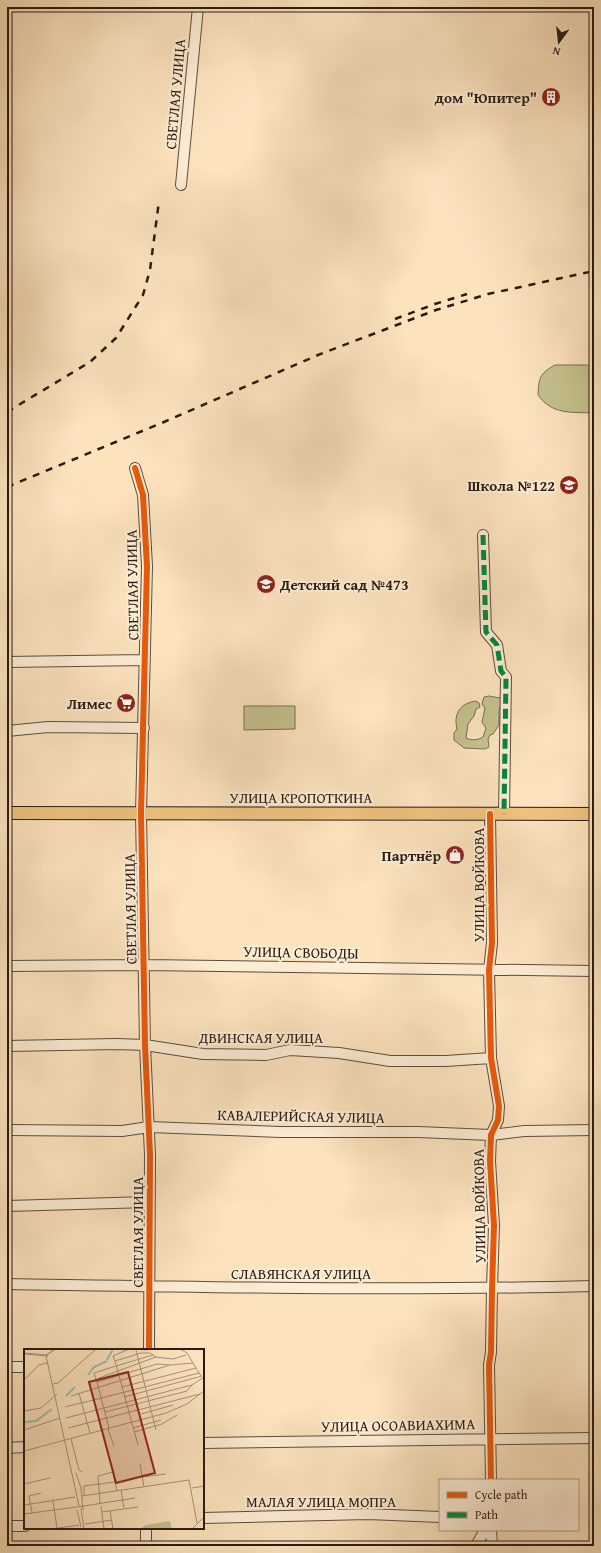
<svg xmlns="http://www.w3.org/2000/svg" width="601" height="1553" viewBox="0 0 601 1553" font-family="'Gentium Book Plus',serif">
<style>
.green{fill:#c4c28e;stroke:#776e50}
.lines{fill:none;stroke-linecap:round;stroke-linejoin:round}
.minor-casing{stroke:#5e4c3d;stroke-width:12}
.major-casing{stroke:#2a1a12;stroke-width:14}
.minor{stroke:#fdedd5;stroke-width:10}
.major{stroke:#eec27f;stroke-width:12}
.rail{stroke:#2a1a12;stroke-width:2.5;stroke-dasharray:7 7;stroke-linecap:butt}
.quiet{stroke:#00873e;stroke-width:5;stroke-dasharray:10 5;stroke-linecap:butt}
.cycleway-casing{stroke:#fdedd5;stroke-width:8}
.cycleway{stroke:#e8590c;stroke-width:6}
.labels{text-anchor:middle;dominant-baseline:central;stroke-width:4;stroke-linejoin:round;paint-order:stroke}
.street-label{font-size:15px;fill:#2a1a12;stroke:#fdedd5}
.poi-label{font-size:15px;font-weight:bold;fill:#2a1a12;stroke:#fdedd5;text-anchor:end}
.inset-river{fill:none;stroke:#9fbeb3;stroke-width:2}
.inset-road{fill:none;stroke:#a89379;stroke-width:1}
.view{fill:#8f2418;fill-opacity:0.15;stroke:#8f2418;stroke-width:2}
.inset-edge{fill:none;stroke:#2a1a12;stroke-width:2}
</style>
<rect width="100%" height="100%" fill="#fce3be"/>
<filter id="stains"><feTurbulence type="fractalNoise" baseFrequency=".005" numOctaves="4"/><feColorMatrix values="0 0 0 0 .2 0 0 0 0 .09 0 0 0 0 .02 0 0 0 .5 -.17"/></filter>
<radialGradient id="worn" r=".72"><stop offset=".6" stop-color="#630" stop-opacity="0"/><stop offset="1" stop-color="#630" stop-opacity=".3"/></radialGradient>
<path class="green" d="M555,365H594V413C572,412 552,415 538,395C539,378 539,374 555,365Z
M489,696L500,698L502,702L499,710V725L493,734L490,735L488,739L489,747L485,749L464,748L454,740V733L457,729C453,713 461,703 476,701L479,703L480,707L476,709L474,716L468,724L466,738C472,741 478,740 483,737L486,728L482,722L485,708L482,704L484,697Z
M244,706H295V729L244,730Z"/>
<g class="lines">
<g class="minor-casing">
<path id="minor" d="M181,185L198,7
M135,468L143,495L147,566L141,813L145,1045L150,1155L149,1350
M483,535L486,632L497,645L501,671L506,677L504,814
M7,662L145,660
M7,731L48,727L144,728
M490,814L492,943L489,970L491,1058L499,1106L498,1120L491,1135L490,1161L494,1225L492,1289L491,1352L489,1365L491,1480
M7,966L145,965L594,971
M7,1046L116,1044L145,1045L203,1054L266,1055L290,1050L339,1053L390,1061H446L491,1058
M7,1130L122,1131L149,1127L281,1132H418L491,1135L524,1131L594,1130
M7,1206L149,1202
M7,1284C203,1287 398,1291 594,1286
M7,1367H25
M203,1443L594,1438
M7,1448L25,1447
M203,1518L368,1514L440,1517
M7,1526H25
M146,1528V1546
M491,1530L492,1546
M476,1546L485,1530"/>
</g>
<g class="major-casing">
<path id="major" d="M7,813L594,814"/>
</g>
<use href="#minor" class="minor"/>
<use href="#major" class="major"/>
<path class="rail" d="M395,319L435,304L467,294
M7,412L90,362L116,338L143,295L150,270L159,201
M7,487L164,422L318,355L436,310L488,294L594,271"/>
<path class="quiet" d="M483,535L486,632L497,645L501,671L506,677L504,814"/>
<g class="cycleway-casing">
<path id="cycleway" d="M135,468L143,495L147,566L141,813L145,1045L150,1155L149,1350
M490,814L492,943L489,970L491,1058L499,1106L498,1120L491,1135L490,1161L494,1225L492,1289L491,1352L489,1365L491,1480"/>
</g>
<use href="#cycleway" class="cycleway"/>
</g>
<defs>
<g id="building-disc" transform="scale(1)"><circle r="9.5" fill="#8f2418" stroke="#fdedd5"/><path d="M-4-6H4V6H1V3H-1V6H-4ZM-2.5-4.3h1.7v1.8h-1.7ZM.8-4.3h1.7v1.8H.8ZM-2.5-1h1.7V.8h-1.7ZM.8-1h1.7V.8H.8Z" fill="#fff"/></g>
<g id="school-disc" transform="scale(1)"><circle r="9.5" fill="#8f2418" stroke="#fdedd5"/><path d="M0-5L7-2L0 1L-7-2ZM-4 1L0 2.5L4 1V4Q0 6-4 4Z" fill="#fff"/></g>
<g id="supermarket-disc" transform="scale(1)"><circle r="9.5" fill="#8f2418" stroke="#fdedd5"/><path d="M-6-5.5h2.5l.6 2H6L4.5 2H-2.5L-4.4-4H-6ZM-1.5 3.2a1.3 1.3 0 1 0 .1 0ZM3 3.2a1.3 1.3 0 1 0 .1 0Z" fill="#fff"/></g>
<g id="shop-disc" transform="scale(1)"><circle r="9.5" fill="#8f2418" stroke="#fdedd5"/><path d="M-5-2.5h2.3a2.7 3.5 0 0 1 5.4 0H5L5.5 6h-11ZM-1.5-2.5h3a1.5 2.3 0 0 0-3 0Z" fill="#fff"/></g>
</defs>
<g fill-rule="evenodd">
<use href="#building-disc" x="551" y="97"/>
<use href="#school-disc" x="569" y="485"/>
<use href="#school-disc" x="266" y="584"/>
<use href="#supermarket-disc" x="126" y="703"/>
<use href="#shop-disc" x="455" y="855"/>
</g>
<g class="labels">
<g class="street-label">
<text transform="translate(175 94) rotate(-85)">СВЕТЛАЯ УЛИЦА</text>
<text transform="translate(132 585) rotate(-91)">СВЕТЛАЯ УЛИЦА</text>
<text x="301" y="797">УЛИЦА КРОПОТКИНА</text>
<text transform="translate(478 885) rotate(-90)">УЛИЦА ВОЙКОВА</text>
<text transform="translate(130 909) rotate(-91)">СВЕТЛАЯ УЛИЦА</text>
<text transform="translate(301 952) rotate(1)">УЛИЦА СВОБОДЫ</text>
<text x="261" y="1037">ДВИНСКАЯ УЛИЦА</text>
<text transform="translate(301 1116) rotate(1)">КАВАЛЕРИЙСКАЯ УЛИЦА</text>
<text transform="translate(479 1206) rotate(-91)">УЛИЦА ВОЙКОВА</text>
<text transform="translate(137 1232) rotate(-90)">СВЕТЛАЯ УЛИЦА</text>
<text x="301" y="1273">СЛАВЯНСКАЯ УЛИЦА</text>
<text transform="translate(398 1425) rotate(-1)">УЛИЦА ОСОАВИАХИМА</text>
<text x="321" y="1501">МАЛАЯ УЛИЦА МОПРА</text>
</g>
<g class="poi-label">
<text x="537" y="97">дом "Юпитер"</text>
<text x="555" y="485">Школа №122</text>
<text x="280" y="584" text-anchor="start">Детский сад №473</text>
<text x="112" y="703">Лимес</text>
<text x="441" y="855">Партнёр</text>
</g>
</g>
<g transform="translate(24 1349)">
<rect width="180" height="180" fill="#fce3be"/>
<path d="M146,172L148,180H116L122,176Z" fill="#c4c28e"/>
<path class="inset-river" d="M83,11L89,0M64,26L70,18L83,12M42,47L51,38M0,73L12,72L28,60"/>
<path class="inset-road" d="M30,0L22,7L55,157M108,0L123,1M156,0L163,4L172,19M112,1L132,81M0,4L22,6L32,0M0,5L24,7M91,12L89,7L105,0M92,17L70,24L73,33L133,15L145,16M92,17L129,6M0,31L15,16L23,14M29,35L34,34L72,0M98,38L172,19L177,27M55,44L66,84M47,47L146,16L169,14M100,48L178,27M58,54L175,24M41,58L57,54M0,62L17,59L33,45M81,63L163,42L168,36M117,65L149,56M42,69L168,36L180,28M44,79L176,45M85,79L73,33L75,29L132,8L149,10L162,6M109,79L137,71M84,80L90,97M0,81L36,69M110,83L138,75L153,66M47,90L55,121L58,123M114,96L91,12L117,4H126L132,8M0,102L142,64L163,55L180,42M116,115L120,138M52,124L57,139L59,161M118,128L142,125M0,135L26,129M168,139L180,137M97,141L100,159M58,147L165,131L173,174M60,147V137L91,133M29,152L33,179M76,154L74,127L89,123L93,142M0,156L51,148M60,157L111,149M77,157L80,180M57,159L60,180M53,161L57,178M86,162L89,180M78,163L114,158M8,164L5,147L17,144M0,165L60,157M61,175L88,171M28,180L55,176M168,180L180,168"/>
<path class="view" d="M104,23L131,124L92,134L65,33Z"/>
<rect width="180" height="180" class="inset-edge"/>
</g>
<rect width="601" height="1553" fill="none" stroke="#fce3be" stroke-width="24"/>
<rect x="8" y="8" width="585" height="1537" fill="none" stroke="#2a1a12" stroke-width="2"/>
<rect x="12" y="12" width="577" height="1529" fill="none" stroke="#2a1a12"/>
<rect x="439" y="1479" width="140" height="52" fill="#fdedd5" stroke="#a99987"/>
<rect x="447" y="1492" width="20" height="6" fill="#e8590c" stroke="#a99987"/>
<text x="475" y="1499" font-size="12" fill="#2a1a12">Cycle path</text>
<rect x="447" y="1512" width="20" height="6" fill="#00873e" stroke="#a99987"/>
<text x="475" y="1519" font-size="12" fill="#2a1a12">Path</text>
<g transform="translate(559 42) rotate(195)" stroke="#fdedd5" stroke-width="3" paint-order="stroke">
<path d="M0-3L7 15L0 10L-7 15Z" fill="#2a1a12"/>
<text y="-6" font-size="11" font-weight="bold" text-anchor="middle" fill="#2a1a12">N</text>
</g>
<rect width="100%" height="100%" filter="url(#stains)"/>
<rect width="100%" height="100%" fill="url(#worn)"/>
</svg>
